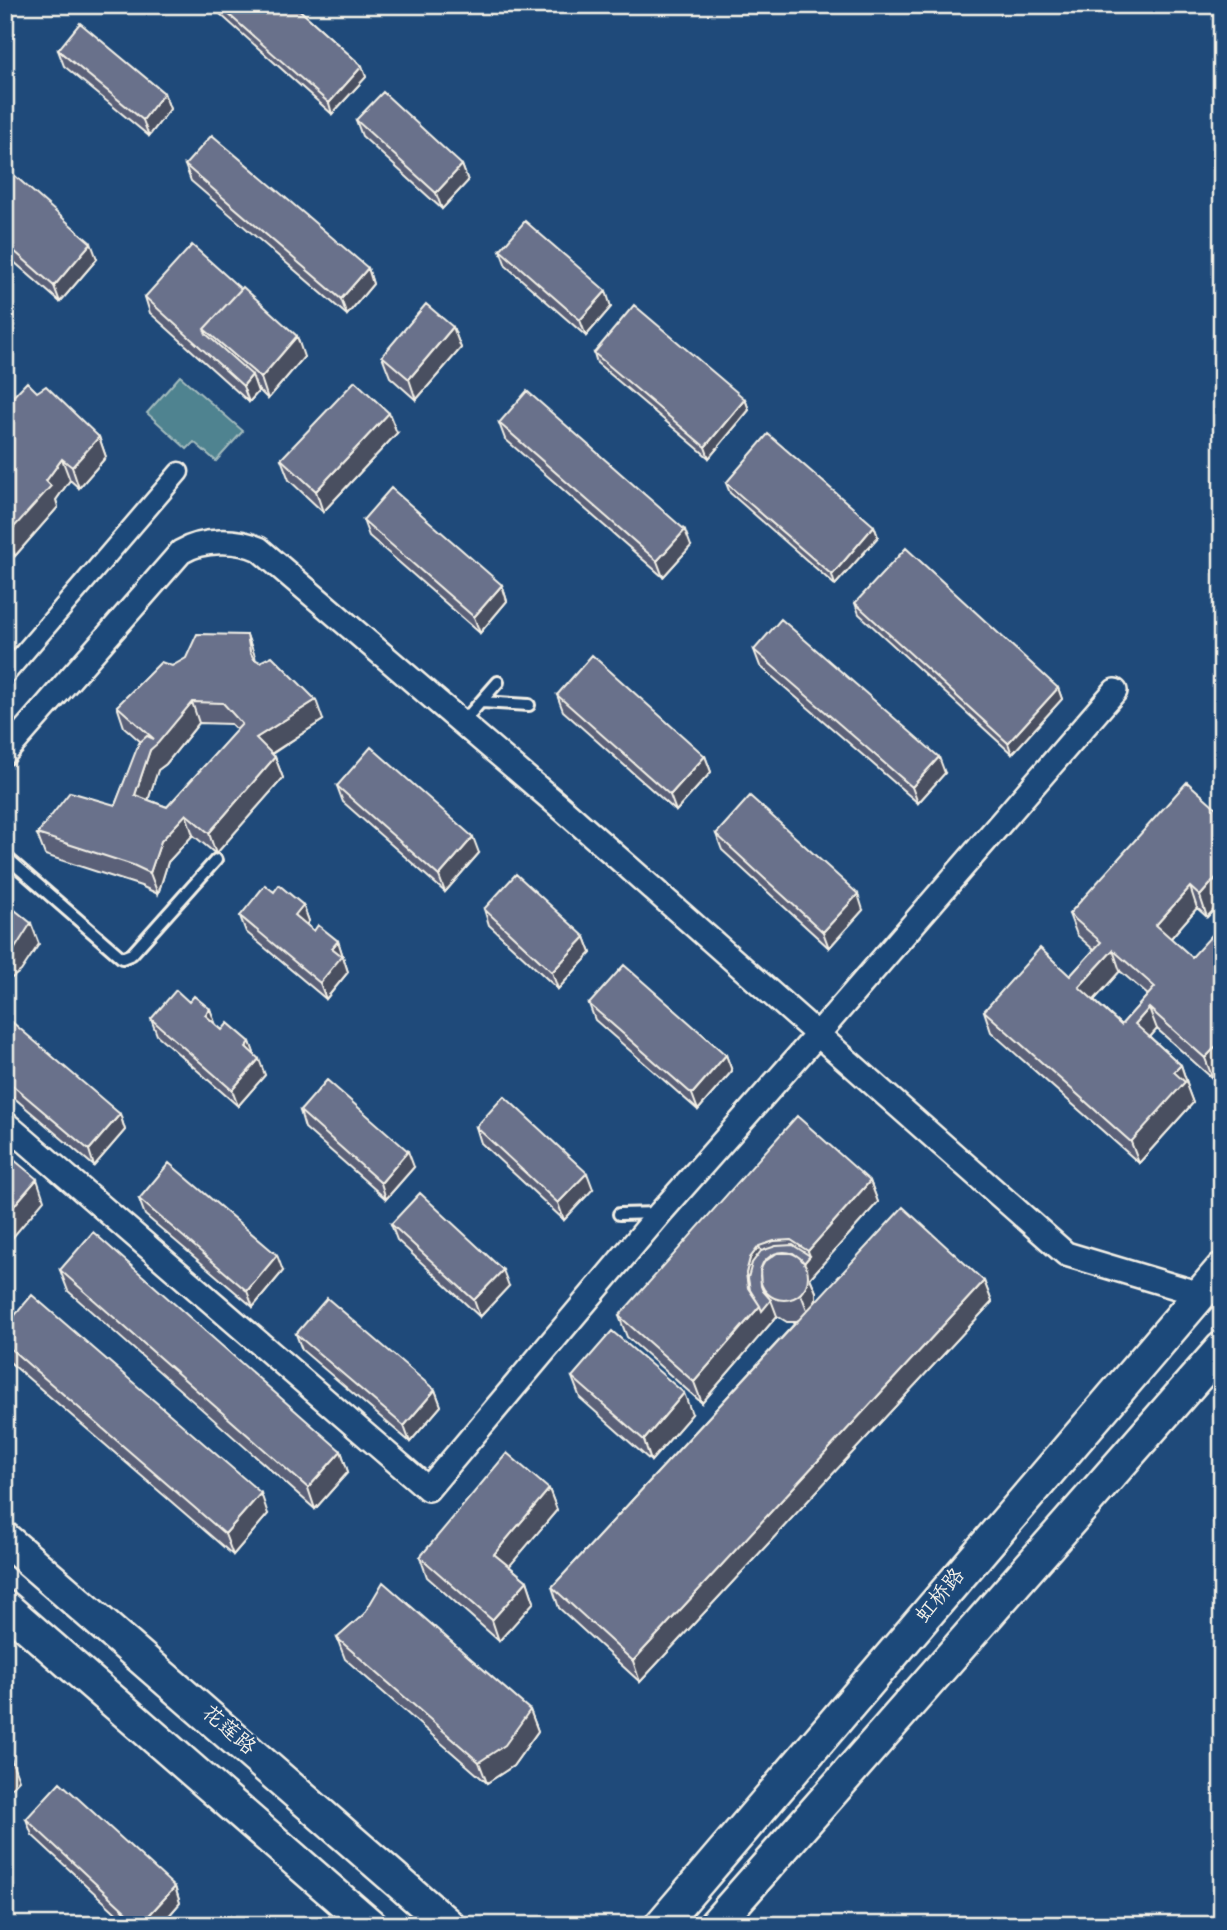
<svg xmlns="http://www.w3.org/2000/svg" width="1227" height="1930" viewBox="0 0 1227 1930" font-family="'Gochi Hand','LXGW WenKai TC',sans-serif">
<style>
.green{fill:#4f8390;stroke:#a2babc;stroke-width:2}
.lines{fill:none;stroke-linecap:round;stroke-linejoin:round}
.service-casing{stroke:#f4f1e8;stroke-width:16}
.pedestrian-casing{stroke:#f4f1e8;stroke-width:23}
.minor-casing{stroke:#f4f1e8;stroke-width:28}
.secondary-casing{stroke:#f4f1e8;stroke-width:37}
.service{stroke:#1f4a7a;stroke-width:10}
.pedestrian{stroke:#1f4a7a;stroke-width:18}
.minor{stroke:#1f4a7a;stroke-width:23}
.secondary{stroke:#1f4a7a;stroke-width:32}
.wall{fill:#5a6178;stroke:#f4f1e8;stroke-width:2;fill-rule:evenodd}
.shaded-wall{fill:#4a4f61;stroke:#f4f1e8;stroke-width:2}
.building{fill:#69718b;stroke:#f4f1e8;stroke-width:2;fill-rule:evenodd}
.labels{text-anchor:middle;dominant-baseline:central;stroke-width:5;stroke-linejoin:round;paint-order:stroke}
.street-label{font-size:21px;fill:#f4f1e8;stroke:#1f4a7a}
</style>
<rect width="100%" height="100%" fill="#1f4a7a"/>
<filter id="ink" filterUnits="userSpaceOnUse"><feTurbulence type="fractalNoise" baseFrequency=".0143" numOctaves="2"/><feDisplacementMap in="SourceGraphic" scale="14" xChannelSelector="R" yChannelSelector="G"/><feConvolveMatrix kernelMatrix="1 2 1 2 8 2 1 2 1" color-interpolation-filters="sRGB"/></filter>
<g filter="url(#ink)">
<path class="green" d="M180,376L243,431L216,461L194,442L187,449L147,413Z"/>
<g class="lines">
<g class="service-casing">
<path id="service" d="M482,702L529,705
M463,722L498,682
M5,856L122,958L132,954L216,860
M619,1214L658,1213"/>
</g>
<g class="pedestrian-casing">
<path id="pedestrian" d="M5,675L179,472"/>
</g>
<g class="minor-casing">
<path id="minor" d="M5,753L181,552C202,539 237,539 259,549L557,804L1066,1254L1200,1294
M5,1123L428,1489L661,1212L818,1034L1115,691"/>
</g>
<g class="secondary-casing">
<path id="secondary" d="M5,1539L448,1925
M5,1607L370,1925
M661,1925L1222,1269
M715,1925L1222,1348"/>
</g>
<use href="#service" class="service"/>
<use href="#pedestrian" class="pedestrian"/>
<use href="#minor" class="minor"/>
<use href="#secondary" class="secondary"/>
</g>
<path class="wall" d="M210,5H294L362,66L366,77L332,114Z
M58,50L164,93L170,109L149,136L64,66Z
M356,120L462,165L468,181L442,209L362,136Z
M185,165L368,268L373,284L347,315L191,181Z
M5,167L97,259L60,302L5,254Z
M500,250L611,307L586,336L506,266Z
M145,297L304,357L268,399L258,389V392L249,402L150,313Z
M453,327L461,348L416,400L390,377L382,356Z
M594,353L745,399L749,410L709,458L597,363Z
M37,392L99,437L106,457L79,488L70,480L56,500L58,507L15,556L5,548V405Z
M499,423L691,546L663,577L505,439Z
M397,433L323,512L289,480L281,459Z
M726,483L874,526L878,537L835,585L730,493Z
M363,520L502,585L507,601L480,633L369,536Z
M855,603L1058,688L1062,699L1012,754L859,614Z
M247,635L255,660L323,720L272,754L275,757L283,778L216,854L193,835L168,862L158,894L141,886L45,855L37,834L115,805L141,742L124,727L117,706L172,666ZM199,723L231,724L237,730L167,807L148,800L158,770L166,764Z
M754,650L945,773L918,803L760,666Z
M557,695L705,756L711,772L676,811L563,711Z
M337,786L479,853L445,892L343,802Z
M1222,813V901L1207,917L1197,908L1171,938L1213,1079L1157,1029L1150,1037L1181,1065L1188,1086L1187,1087L1193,1103L1139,1163L991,1032L984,1011L1070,976L1094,950L1077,935L1069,914ZM1120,971L1148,995L1121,1025L1094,1000Z
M716,834L863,910L829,948L722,850Z
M274,892L303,905L309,921L306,924L314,931L338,941L348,972L326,999L246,932L240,916Z
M484,909L585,937L591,953L558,989L489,925Z
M189,1002L210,1009L215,1024L222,1030L250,1042L254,1054L265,1075L238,1106L157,1035L151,1019Z
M589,1004L726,1055L732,1071L698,1110L595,1020Z
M5,1029L120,1114L125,1130L94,1166L5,1090Z
M300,1111L414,1167L386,1199L305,1128Z
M476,1127L593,1189L564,1220L481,1143Z
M870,1181L878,1202L810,1278L816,1292V1301L984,1281L992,1302L640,1682L559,1608L552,1587L798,1320L795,1322H787L777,1316L702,1403L627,1337L619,1316Z
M139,1199L283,1271L253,1307L145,1215Z
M391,1224L509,1286L480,1317L397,1240Z
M60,1270L341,1451L348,1472L315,1509L68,1291Z
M5,1327L268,1514L233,1555L5,1358Z
M296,1334L435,1390L441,1406L410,1442L302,1350Z
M572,1377L692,1414L651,1461L580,1398Z
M549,1489L557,1510L509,1566L527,1581L534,1602L499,1641L427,1577L420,1557Z
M337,1638L530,1710L538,1731L513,1766L487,1783L345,1659Z
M26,1819L175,1887L180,1903L161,1925H129L32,1835Z"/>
<path class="shaded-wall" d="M362,66L366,77L332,114L329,103Z
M164,93L170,109L149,136L143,120Z
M462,165L468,181L442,209L436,193Z
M91,243L97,259L60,302L54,286Z
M368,268L373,284L347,315L341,299Z
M606,291L611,307L586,336L580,320Z
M453,327L461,348L416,400L409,379Z
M297,336L304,357L268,399L261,378Z
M252,375L258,392L249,402L243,386Z
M745,399L749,410L709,458L705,447Z
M389,413L397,433L323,512L316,491Z
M99,437L106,457L79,488L72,467Z
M62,459L70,480L56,500L58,507L15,556L7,535Z
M874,526L878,537L835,585L832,575Z
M685,530L691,546L663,577L657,561Z
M502,585L507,601L480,633L474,617Z
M247,635L255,656L258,673L250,652Z
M1058,688L1062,699L1012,754L1008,743Z
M316,700L323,720L263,759L256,738Z
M192,702L199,723L166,764L158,770L143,816L135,795L150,750Z
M705,756L711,772L676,811L670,795Z
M275,757L283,778L216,854L209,833Z
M939,757L945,773L918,803L912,787Z
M186,814L193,835L168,862L158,894L150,873L161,841Z
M473,837L479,853L445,892L439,876Z
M1222,871V901L1207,917L1200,896Z
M1190,887L1197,908L1164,946L1156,925Z
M858,894L863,910L829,948L823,932Z
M303,905L309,921L301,931L295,915Z
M31,923L39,944L21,971L5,983V956Z
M585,937L591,953L558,989L552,972Z
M338,941L348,972L326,999L320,983L332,948Z
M1113,950L1120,971L1087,1008L1079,987Z
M1149,1008L1157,1029L1143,1045L1135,1024Z
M210,1009L216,1025L205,1015Z
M1222,1040V1069L1213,1079L1205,1058Z
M250,1042L256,1058L246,1047Z
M726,1055L732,1071L698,1110L692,1094Z
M259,1059L265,1075L238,1106L232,1090Z
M1181,1065L1188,1086L1187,1087L1193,1103L1139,1163L1131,1142L1174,1072Z
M120,1114L125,1130L94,1166L89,1150Z
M408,1151L414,1167L386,1199L381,1183Z
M587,1173L593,1189L564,1220L558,1203Z
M37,1179L44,1200L8,1243L5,1235V1216Z
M870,1181L878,1202L810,1278L816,1292V1300L809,1315L801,1294L803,1264L810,1256L808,1251Z
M759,1246L767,1266L762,1287L748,1288L746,1273L750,1258Z
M277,1255L283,1271L253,1307L247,1291Z
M503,1270L509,1286L480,1317L474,1300Z
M984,1281L992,1302L640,1682L633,1661Z
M771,1300L777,1316L702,1403L694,1382L760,1306Z
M435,1390L441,1406L410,1442L404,1426Z
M684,1393L692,1414L651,1461L644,1440Z
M341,1451L348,1472L315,1509L308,1488Z
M549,1489L557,1510L502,1575L494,1554Z
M261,1493L268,1514L233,1555L225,1534Z
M527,1581L534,1602L499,1641L492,1620Z
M530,1710L538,1731L513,1766L487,1783L479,1762Z
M11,1759L19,1780L5,1795V1766Z
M175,1887L180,1903L161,1925H140Z"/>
<path class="building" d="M218,5H294L362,66L329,103Z
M80,23L164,93L143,120L58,50Z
M383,92L462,165L436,193L356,120Z
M212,135L368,268L341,299L185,165Z
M5,167L91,243L54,286L5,243Z
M525,221L606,291L580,320L500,250Z
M192,245L241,289L204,329L206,334L252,375L243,386L145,297Z
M243,287L297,336L261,378L204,329Z
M426,304L453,327L409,379L382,356Z
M634,305L745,399L705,447L594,353Z
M355,381L389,413L316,491L281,459Z
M27,382L37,392L46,386L99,437L72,467L62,459L46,481L51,486L7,535L5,533V405Z
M527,391L685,530L657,561L499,423Z
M768,434L874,526L832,575L726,483Z
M391,488L502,585L474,617L363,520Z
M906,548L1058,688L1008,743L855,603Z
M781,619L939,757L912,787L754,650Z
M197,634L247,635L250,652L254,659L260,662L272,656L316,700L256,738L275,757L209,833L186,814L161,841L150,873L133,865L37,834L70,792L115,805L139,743L147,736L154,739L117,706L161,662L172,666L186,658ZM192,702L223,703L242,724L167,807L135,795L150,750L158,743Z
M592,655L705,756L670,795L557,695Z
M371,747L473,837L439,876L337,786Z
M1187,782L1222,813V871L1200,896L1190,887L1156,925L1192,957L1222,924V1040L1205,1058L1149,1008L1135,1024L1181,1065L1174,1072L1185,1082L1131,1142L984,1011L1040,948L1070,976L1101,942L1069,914ZM1113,950L1155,987L1121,1025L1079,987Z
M750,796L858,894L823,932L716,834Z
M516,874L585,937L552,972L484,909Z
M265,885L274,892L279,885L303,905L295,915L314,931L318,925L338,941L332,948L342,956L320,983L240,916Z
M5,902L31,923L14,950L5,956Z
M624,965L726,1055L692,1094L589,1004Z
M176,990L189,1002L194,996L210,1009L205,1015L222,1030L228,1023L250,1042L246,1047L259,1059L232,1090L151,1019Z
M12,1022L120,1114L89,1150L5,1079V1029Z
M327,1080L408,1151L381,1183L300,1111Z
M504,1096L587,1173L558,1203L476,1127Z
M797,1116L870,1181L808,1251L791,1240L774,1241L759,1246L750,1258L746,1273L748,1288L760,1306L694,1382L619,1316Z
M7,1154L37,1179L5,1216V1156Z
M169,1163L277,1255L247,1291L139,1199Z
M420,1193L503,1270L474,1300L391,1224Z
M903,1207L984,1281L633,1661L552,1587Z
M93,1232L341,1451L308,1488L60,1270Z
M793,1245L810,1256L804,1263L800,1258L793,1253H777L763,1263L760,1270L761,1286L763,1291L771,1300L762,1311L760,1306L750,1290L748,1278L752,1263L761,1251L776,1246Z
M760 1276a24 24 0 1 1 48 0a24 24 0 1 1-48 0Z
M32,1295L261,1493L225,1534L5,1344V1327Z
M327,1298L435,1390L404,1426L296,1334Z
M612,1331L684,1393L644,1440L572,1377Z
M507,1453L549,1489L494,1554L527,1581L492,1620L420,1557Z
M383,1582L530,1710L505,1745L479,1762L337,1638L364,1614Z
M5,1754L11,1759L5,1766Z
M60,1782L175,1887L140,1925L26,1819Z
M199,1918L207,1925H193Z"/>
</g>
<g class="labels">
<g class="street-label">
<text transform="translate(942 1597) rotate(-50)">虹桥路</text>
<text transform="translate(227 1732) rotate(41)">花莲路</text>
</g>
</g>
<rect width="1227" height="1930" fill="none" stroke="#1f4a7a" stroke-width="28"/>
<rect x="14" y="14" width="1199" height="1902" fill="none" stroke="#f4f1e8" stroke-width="2.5" filter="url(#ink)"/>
</svg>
